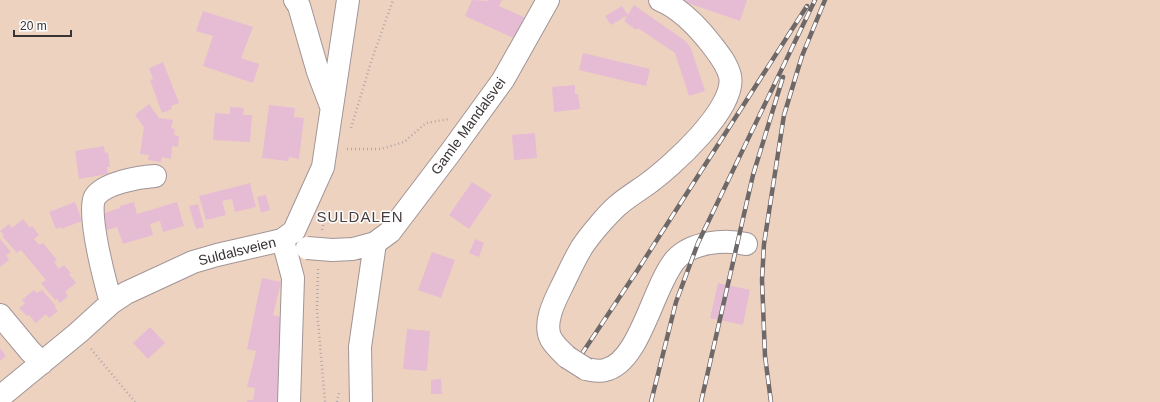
<svg xmlns="http://www.w3.org/2000/svg" width="1160" height="402" viewBox="0 0 1160 402" font-family="Arial,sans-serif">
<style>
.green{fill:#eed2c0}
.building{fill:#e6bbd4}
.lines{fill:none;stroke-linecap:round;stroke-linejoin:round}
.minor-casing{stroke:#a19496;stroke-width:24}
.path{stroke:#b1a7a8;stroke-width:2.5;stroke-dasharray:1 3;stroke-linecap:butt}
.minor{stroke:#fff;stroke-width:22}
.rail-casing{stroke:#6f6869;stroke-width:4.5}
.rail{stroke:#fefefe;stroke-width:3;stroke-dasharray:9;stroke-linecap:butt}
.minor-bridge-casing{stroke:#a19496;stroke-width:24;stroke-linecap:butt}
.minor-bridge{stroke:#fff;stroke-width:22}
.labels{text-anchor:middle;dominant-baseline:central;stroke-width:3;stroke-linejoin:round;paint-order:stroke}
.street-label{font-size:14px;fill:#383334;stroke:#fefefe}
.neighbourhood-label{font-size:15px;letter-spacing:1px;fill:#473d3e;stroke:#fefefe}
</style>
<rect width="100%" height="100%" fill="#fbedef"/>
<path class="green" d="M0,0H1160V402H0Z"/>
<path class="building" d="M472,0L488,1L489,0H502L499,6L528,19L518,40L465,16Z
M686,0H747L740,21L685,2Z
M634,5L684,40L691,48L705,91L689,96L675,53L638,28L636,30L624,21Z
M622,6L628,15L611,25L605,16Z
M203,11L253,27L241,58L259,64L253,83L203,66L213,36L196,31Z
M583,53L650,69L646,86L579,70Z
M163,62L179,103L171,106L172,109L162,113L150,80L153,79L149,68Z
M575,85V94H578L580,109L554,112L552,87Z
M149,104L159,118L173,120L171,128L175,129L174,135L179,136L178,147L172,146L171,159L162,157L161,162L148,160L149,155L140,154L144,127L135,115Z
M269,105L295,108L294,117L304,118L299,159L289,157L288,161L262,158Z
M230,107L244,108L243,115H252L250,142L213,140L215,113L230,114Z
M535,133L537,158L514,160L512,135Z
M104,146L105,153L108,152L110,167H107L108,174L79,179L75,151Z
M472,182L492,195L469,229L449,215Z
M250,183L256,207L235,212L232,199L222,201L226,215L206,220L199,196Z
M266,195L270,210L261,213L257,197Z
M75,202L82,221L61,229V227L56,229L49,212Z
M134,202L137,214L177,202L184,226L163,232L160,221L150,224L153,235L123,244L117,227L107,230L102,214L120,208V206Z
M198,204L204,227L196,229L189,206Z
M23,219L30,228L32,226L39,235L34,239L39,245L43,243L57,260L54,262L59,269L64,265L71,273L69,274L76,283L65,292L68,296L60,303L57,299L55,300L41,283L46,280L21,250L17,253L2,236L4,235L0,231L9,224L12,228Z
M0,239L11,252L6,255L9,260L0,267Z
M475,239L484,243L479,257L469,253Z
M432,252L455,260L441,298L418,290Z
M262,278L281,282L273,315L286,318L278,354L286,356L278,392L286,394L284,402H247L248,400H253L255,388L247,387L256,351L247,349Z
M718,283L750,290L743,325L710,318Z
M34,290L37,293L42,290L56,306L54,307L58,311L49,318L46,314L36,323L29,315L27,316L19,308L25,304L22,300Z
M150,327L165,343L148,359L133,343Z
M407,329L430,331L427,371L403,369Z
M0,348L6,356L0,361Z
M441,379L442,394H431V380Z"/>
<g class="lines">
<g class="minor-casing">
<path id="minor" d="M295,0L299,6L318,72L331,106
M285,248L293,278L289,402
M332,250L353,249L375,243L390,232L450,153L503,80L548,0
M111,303C106,285 86,212 95,197C104,183 139,177 155,176
M0,315L30,351L42,363
M567,357C562,352 555,346 551,339C543,324 554,302 561,288C568,274 574,260 582,247C590,235 606,216 617,206C626,198 636,192 646,185C670,168 737,108 730,76C727,64 719,54 712,45C698,27 680,8 660,0
M586,369C592,370 599,372 605,370C640,363 653,285 676,259C692,242 724,239 746,244
M0,397L78,333L111,303L126,293L193,262L217,255L282,240L294,231L323,167L348,0
M361,402L360,347L375,243"/>
</g>
<path class="path" d="M351,128L372,59L393,0
M347,149H381L404,142L426,123L449,119
M322,230L327,212
M318,269L317,310L325,402
M91,349L135,402
M337,402L339,393"/>
<use href="#minor" class="minor"/>
<g class="rail-casing">
<path id="rail" d="M581,355L637,271L807,6
M651,402L676,302L698,243L815,0
M701,402L753,175L783,77
M771,402L765,356L762,280L764,244L784,115L802,56L825,0"/>
</g>
<use href="#rail" class="rail"/>
<g class="minor-bridge-casing">
<path id="minor-bridge" d="M307,248L332,250
M567,357L586,369"/>
</g>
<use href="#minor-bridge" class="minor-bridge"/>
</g>
<g class="labels">
<g class="street-label">
<text transform="translate(468 126) rotate(-54)">Gamle Mandalsvei</text>
<text transform="translate(237 251) rotate(-14)">Suldalsveien</text>
</g>
<g class="neighbourhood-label">
<text x="360" y="216">SULDALEN</text>
</g>
</g>
<path d="M14 30v6h57v-6" fill="none" stroke="#383334" stroke-width="2"/>
<text x="20" y="30" font-size="12" fill="#383334" stroke="#fefefe" stroke-width="3" paint-order="stroke">20 m</text>
</svg>
